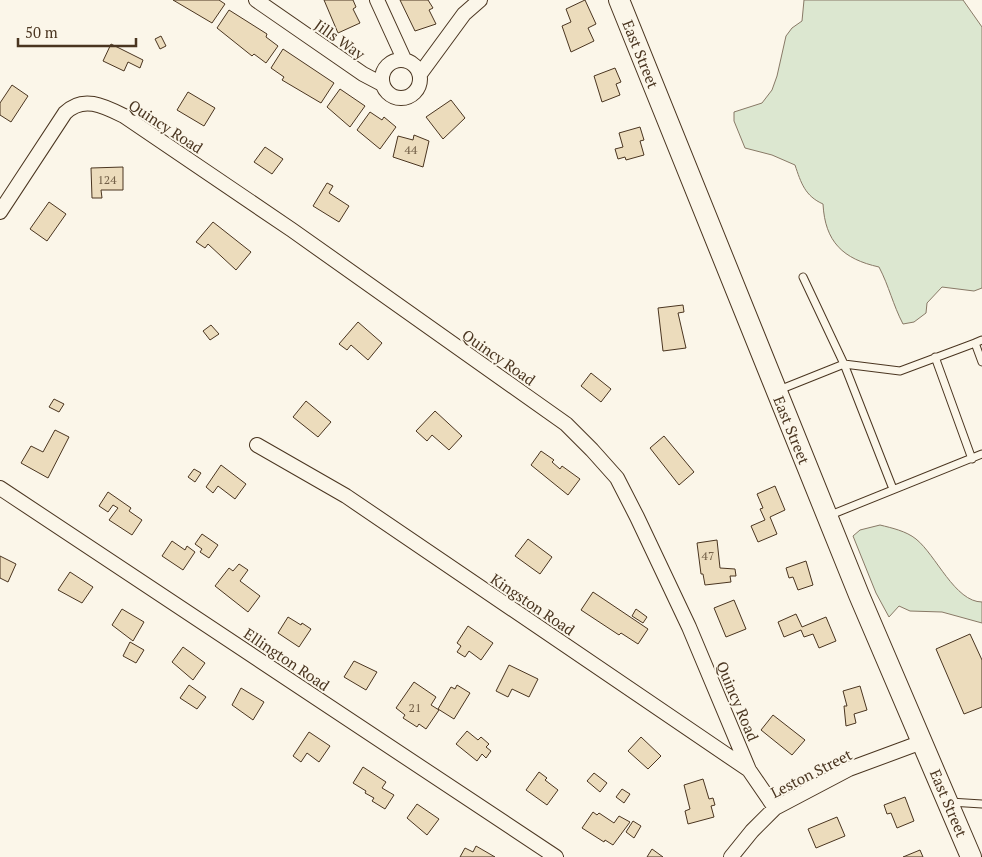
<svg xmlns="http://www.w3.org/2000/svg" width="982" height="857" viewBox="0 0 982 857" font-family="'PT Serif',serif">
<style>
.green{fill:#dce7d0;stroke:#887966}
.building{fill:#ecdcbc;stroke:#4a3520}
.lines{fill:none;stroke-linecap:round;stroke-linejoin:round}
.lane-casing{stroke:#4a3520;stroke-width:9}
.street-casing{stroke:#4a3520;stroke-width:16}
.secondary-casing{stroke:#4a3520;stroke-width:22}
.lane{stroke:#fbf6e9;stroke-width:7}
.street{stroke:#fbf6e9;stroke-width:14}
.secondary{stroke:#fbf6e9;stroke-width:20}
.labels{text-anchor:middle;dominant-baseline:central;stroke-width:4;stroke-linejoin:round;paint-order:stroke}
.number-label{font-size:12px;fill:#725f47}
.street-label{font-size:15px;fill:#4a3520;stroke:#fbf6e9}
</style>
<rect width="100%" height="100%" fill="#fbf6e9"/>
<path class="green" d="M804,0H963L982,27V288L974,291L942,287L927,303L926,313L914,322L903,324C893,305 889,286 879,267C843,259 825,242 823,204C805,196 801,183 795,165L772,155L745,148L734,121V112L762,103L772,90L777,76L786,36L792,28L802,21Z
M880,525C892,528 906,531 916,539C936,555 955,602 982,602V623L942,612L910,611L899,606L889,617L876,593L853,536L860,530Z"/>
<path class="building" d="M173,0H219L225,4L212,23Z
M324,0H353L356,7L353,9L360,23L338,33Z
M400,0H428L433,8L429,10L436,24L415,31Z
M585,0L596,24L588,28L594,41L571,52L562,26L571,22L566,9Z
M229,10L267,34L266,37L278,46L266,63L254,54L252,56L217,28Z
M161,36L166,46L160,49L155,39Z
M111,44L143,60L140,68L128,62L124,71L103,61Z
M283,49L334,83L321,103L282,80L284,77L271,68Z
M615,68L621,82L616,84L620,95L602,102L594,76Z
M12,85L28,96L11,122L0,115V103Z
M340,89L365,106L350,127L327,107Z
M188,92L215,108L204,126L177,110Z
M451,100L465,118L443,139L426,117Z
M370,112L382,120L384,117L396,127L380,149L357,130Z
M640,127L644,140L640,141L644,155L626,160L625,157L618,159L615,149L623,147L619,133Z
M414,135L429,141L423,167L393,157L398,136L413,140Z
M265,147L283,159L272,174L254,162Z
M123,167V190H101L102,198H92L91,168Z
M327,183L333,186L329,193L349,206L339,222L313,206Z
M49,202L66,214L47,241L30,229Z
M213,222L251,252L236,270L208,244L205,248L196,242Z
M683,305L684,312L678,313L686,348L663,351L658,308Z
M358,322L382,343L368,360L351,345L347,350L339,344Z
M211,325L219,334L210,340L203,331Z
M591,373L611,389L601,402L581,386Z
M54,399L64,404L59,412L49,407Z
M306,401L331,422L318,437L293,417Z
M435,411L462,436L449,450L432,435L427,441L416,431Z
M55,430L69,437L48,478L21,463L31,446L43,452Z
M664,436L694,472L679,485L650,448Z
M541,451L554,460L552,462L560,469L562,466L580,479L568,495L531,465Z
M221,465L246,484L235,499L218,486L213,493L206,487Z
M194,469L201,473L195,482L188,477Z
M775,486L785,510L770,517L777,534L758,542L751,526L765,520L760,509L763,508L757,494Z
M108,492L131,508L129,511L142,520L132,535L109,520L118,508L113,505L108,512L99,506Z
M202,534L218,545L209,558L200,552L202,549L195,544Z
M528,539L552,557L540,574L515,556Z
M717,540L720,568L735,569L736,576H730L731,582L705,585L703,574H701L697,543Z
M172,541L185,550L187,546L195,552L183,570L162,556Z
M0,556L16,564L8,582L0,578Z
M806,561L813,585L798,590L793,577L789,578L786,568Z
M239,564L248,570L240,581L260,596L248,612L215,586L229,568L233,571Z
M70,572L93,587L82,603L58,590Z
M593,592L648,629L638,644L621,633L619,635L581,610Z
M734,600L746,629L726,637L714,608Z
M122,609L144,622L133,641L112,625Z
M636,609L647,617L643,623L632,616Z
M796,614L802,627L826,617L836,641L819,648L813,634L804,637L801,630L784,637L778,622Z
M288,617L301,625L302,623L311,629L299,647L278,633Z
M468,626L493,643L481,660L469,651L465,657L457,652L461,646L457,643Z
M970,634L982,660V707L964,714L936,649Z
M130,642L144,650L136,663L123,656Z
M183,647L205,663L193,680L172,662Z
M354,661L377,672L366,690L344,677Z
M509,665L538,679L529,697L512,689L508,697L496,691Z
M414,682L436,697L431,705L439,710L426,729L419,724L417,727L403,718L405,715L396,708Z
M189,685L206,697L197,709L180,698Z
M457,685L470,693L454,719L438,709L451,687L455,689Z
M860,686L867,710L854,714L856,723L846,726L844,706H847L843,691Z
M241,688L264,702L253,720L232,705Z
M773,715L805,740L792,755L761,730Z
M467,731L478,740L481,737L489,744L486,747L491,751L486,758L482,754L477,761L456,744Z
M309,732L330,746L319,762L307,753L301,762L293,756Z
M641,737L661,756L648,769L628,751Z
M363,767L386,782L382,788L394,795L385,809L372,801L374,798L365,793L366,791L353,783Z
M539,772L547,778L545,780L558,790L547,805L526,790Z
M594,773L607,783L600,792L587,781Z
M703,779L709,799L713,798L715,805L711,806L714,817L688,824L685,811L690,809L684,785Z
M622,789L630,794L624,803L616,797Z
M905,797L914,821L897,828L891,813L887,814L884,805Z
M417,804L439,819L427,835L407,818Z
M593,812L597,815L599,813L614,823L619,816L630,822L613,845L605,840L604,842L582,828Z
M837,817L845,836L816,848L808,829Z
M633,821L641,826L634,838L626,832Z
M476,846L495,857H460L465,848L473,852Z
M652,849L663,857H647Z
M920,850L923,857H903Z"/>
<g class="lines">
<g class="lane-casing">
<path id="lane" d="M803,277L844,364L893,489
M975,343L982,340
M935,357L972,459
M779,390L844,364L900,371L975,343L982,362
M828,516L982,454
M950,802L982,804"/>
</g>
<g class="street-casing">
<path id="street" d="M256,0L363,74L382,84
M377,0L404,59
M382 79a19 19 0 1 1 38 0a19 19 0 1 1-38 0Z
M420,74L464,14L480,0
M0,212L65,113C83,95 104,106 124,116L292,230L566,424L592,450L617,478L637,517L689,627L749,770
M257,445L346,496L749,770L775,808
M0,488L556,857
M731,857L752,831L775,808L849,769L922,742"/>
</g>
<g class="secondary-casing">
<path id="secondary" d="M619,0L859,595L971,857"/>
</g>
<use href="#lane" class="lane"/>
<use href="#street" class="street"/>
<use href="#secondary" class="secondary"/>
</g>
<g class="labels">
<g class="number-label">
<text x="411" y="149">44</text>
<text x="107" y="179">124</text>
<text x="708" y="555">47</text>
<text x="415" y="707">21</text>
</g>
<g class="street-label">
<text transform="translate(340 39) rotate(35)">Jills Way</text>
<text transform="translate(641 54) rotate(68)">East Street</text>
<text transform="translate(166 126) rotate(33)">Quincy Road</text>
<text transform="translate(499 357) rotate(35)">Quincy Road</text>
<text transform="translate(792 430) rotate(68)">East Street</text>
<text transform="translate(533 604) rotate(34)">Kingston Road</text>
<text transform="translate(287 659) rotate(34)">Ellington Road</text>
<text transform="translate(738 701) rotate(67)">Quincy Road</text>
<text transform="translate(811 773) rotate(-27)">Leston Street</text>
<text transform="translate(949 803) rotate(67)">East Street</text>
</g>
</g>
<path d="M18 38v8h118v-8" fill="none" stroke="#4a3520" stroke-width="2.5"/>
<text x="25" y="38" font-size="15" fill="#4a3520" stroke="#fbf6e9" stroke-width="4" paint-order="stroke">50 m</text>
</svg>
